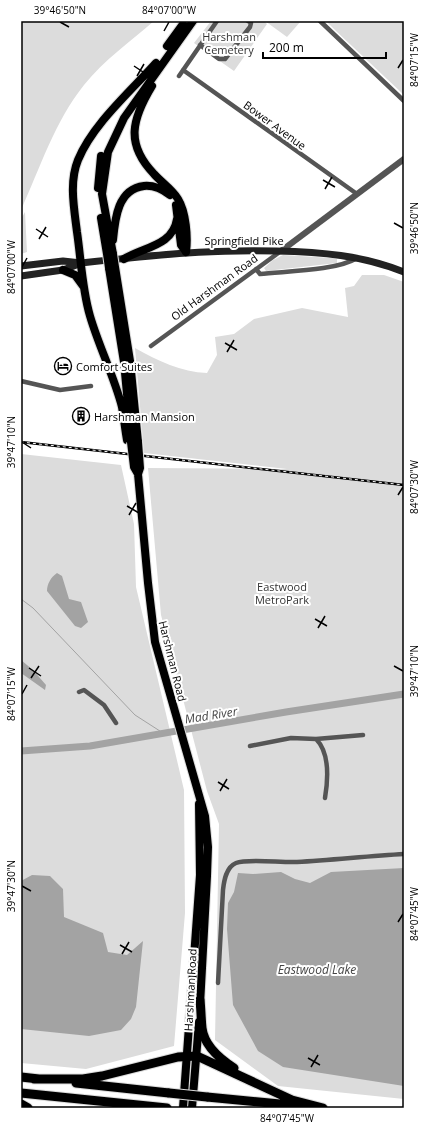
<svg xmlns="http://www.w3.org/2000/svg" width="425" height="1129" viewBox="0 0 425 1129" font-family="'Open Sans',sans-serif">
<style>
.green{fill:#dcdcdc}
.water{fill:#a3a3a3}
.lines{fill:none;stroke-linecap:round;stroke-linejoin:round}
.stream{stroke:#a3a3a3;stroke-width:1}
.river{stroke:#a3a3a3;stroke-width:7}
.primary-casing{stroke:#dbdbdb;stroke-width:10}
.motorway-casing{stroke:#dbdbdb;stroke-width:11}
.minor{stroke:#555;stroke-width:4.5}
.tertiary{stroke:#555;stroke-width:6}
.secondary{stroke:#222;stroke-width:7}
.primary{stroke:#000;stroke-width:8}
.motorway{stroke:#000;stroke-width:9}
.rail-casing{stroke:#000;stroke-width:2.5}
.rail{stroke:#fff;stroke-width:1;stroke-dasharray:3;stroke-linecap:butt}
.primary-bridge-casing{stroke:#dbdbdb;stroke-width:10;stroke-linecap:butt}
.motorway-bridge-casing{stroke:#dbdbdb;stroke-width:11;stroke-linecap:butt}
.primary-bridge{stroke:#000;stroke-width:8}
.motorway-bridge{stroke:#000;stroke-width:9}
.ticks{fill:none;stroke:#000;stroke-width:1.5}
.labels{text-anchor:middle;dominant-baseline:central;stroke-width:4;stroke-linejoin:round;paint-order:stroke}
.park-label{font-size:11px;fill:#333;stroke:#fff}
.street-label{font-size:11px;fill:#000;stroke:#fff}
.poi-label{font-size:11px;fill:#000;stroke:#fff;text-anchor:start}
.water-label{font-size:12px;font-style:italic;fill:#444;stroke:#fff}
.neatline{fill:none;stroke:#000;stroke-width:1.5}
.ticks-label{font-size:10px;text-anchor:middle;fill:#000}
</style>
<rect width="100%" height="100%" fill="#fff"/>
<path class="green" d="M21,21H154C131,41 104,60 84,85C55,121 40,168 21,210Z
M211,21H264L267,24L234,71L194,43Z
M265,21H301L287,37Z
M326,21H404V95L336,31Z
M25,212L27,252L21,254V219Z
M283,255L332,258L337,259V263L266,271L264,268L273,260Z
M362,275H384L404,282V1099L278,1086L215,1040L219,824L207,791L161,615L148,468L287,469L144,453L135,348C158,361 181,372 207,373L217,355L215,337L234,334L254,319L302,308L348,317L345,288L354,286Z
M21,454L121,465L134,524L136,587L184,790L185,913L174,1046L86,1069L21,1063Z"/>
<path class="water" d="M57,573L62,576L69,599L81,602L88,622L81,628L75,626L47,591C47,584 51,577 57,573Z
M21,660L33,670L46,685L45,690L21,673Z
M404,868V1086L283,1067L258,1051L233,1005L227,929L228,903L234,892L238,873L253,874L281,872L295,879L310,883L331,872Z
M32,875L50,876L63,889L64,917L103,933L108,952L127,955L143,941L136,1007L131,1019L121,1030L89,1036L21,1029V881Z"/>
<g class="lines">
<path class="stream" d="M21,599L33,608L135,715L163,733"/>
<path class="river" d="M21,751L90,746L286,712L404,694"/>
<g class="primary-casing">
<path id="primary" d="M167,46L183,24
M152,86C132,119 125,144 154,174C162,183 172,189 178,199C186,212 188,237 186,252
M98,188L101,156
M176,205L181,245L186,252
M101,218L107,254
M113,240C115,218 118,189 144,186C154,185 162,189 170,195
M113,254L102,194L108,152L124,118L193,21
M124,259C143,247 173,246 177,219
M115,267L130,361L138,442
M109,268L124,362L131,436
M63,270L75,275L83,286
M127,440C125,429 124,418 122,407C114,376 99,347 90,316C82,289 81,259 77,232C74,208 69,182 78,160C93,124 130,92 156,63
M138,474L148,583L155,642L205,816L208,847L207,876L200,1005
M183,1108L200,875L199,804
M192,1108L199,1022"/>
</g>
<g class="motorway-casing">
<path id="motorway" d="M200,1000C201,1009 201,1018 202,1028C204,1045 220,1059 234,1068
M21,1077L39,1079
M34,1079H83L102,1076L178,1057L197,1056L292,1100L323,1108
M76,1083L169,1093
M21,1093L167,1108
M207,1097L301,1106
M21,1104L28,1108"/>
</g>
<path class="minor" d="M320,21L404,101
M200,45L219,59H225L250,27L251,23L248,21
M183,70L357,194
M179,76L217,21
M256,269L260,274C286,271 336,271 357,258
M151,346L281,251
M21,381L60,390L91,386
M79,692L84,690L104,705L116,723
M316,739L363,735
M250,746L291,738L316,739C330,753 328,780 325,798
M218,983L223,890C224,881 226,867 236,863C248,858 282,863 297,862C333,860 368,856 404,854"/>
<path class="tertiary" d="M281,251L404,159"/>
<path class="secondary" d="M21,266L63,261L81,263C146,256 210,249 276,251C320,252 362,255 404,272
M21,276L63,270L79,264"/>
<use href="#primary" class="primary"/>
<use href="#motorway" class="motorway"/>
<g class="rail-casing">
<path id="rail" d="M21,442L404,485"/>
</g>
<use href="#rail" class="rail"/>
<g class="primary-bridge-casing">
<path id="primary-bridge" d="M107,254L109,268
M113,254L115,267
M131,442L134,467L138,474
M138,442L140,468L138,474"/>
</g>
<g class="motorway-bridge-casing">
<path id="motorway-bridge" d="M169,1093L207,1097"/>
</g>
<use href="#primary-bridge" class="primary-bridge"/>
<use href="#motorway-bridge" class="motorway-bridge"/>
</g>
<path class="ticks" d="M60,22L69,27M164,31L169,22M134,66L146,74M398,68L403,60M137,76L144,64M323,180L335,187M325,189L332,177M394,223L403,228M36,229L48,237M39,239L46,227M22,267L27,258M225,343L237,350M227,352L234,340M22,442L31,448M398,495L403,487M127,506L139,513M129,515L136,503M315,619L327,626M318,628L325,616M394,666L403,671M29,668L41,676M31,678L39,666M22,694L27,685M218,782L229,789M220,791L227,779M22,886L31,891M398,922L403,914M120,945L132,952M122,954L129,942M308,1058L320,1065M311,1067L318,1055M287,1107L292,1098"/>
<defs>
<g id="hotel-ring" transform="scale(0.9)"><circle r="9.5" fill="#fff" stroke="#000" stroke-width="1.5"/><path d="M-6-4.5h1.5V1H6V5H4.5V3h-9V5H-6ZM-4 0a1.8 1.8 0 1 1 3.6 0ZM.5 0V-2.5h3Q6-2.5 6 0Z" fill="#000"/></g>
<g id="building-ring" transform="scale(0.9)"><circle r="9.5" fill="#fff" stroke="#000" stroke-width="1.5"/><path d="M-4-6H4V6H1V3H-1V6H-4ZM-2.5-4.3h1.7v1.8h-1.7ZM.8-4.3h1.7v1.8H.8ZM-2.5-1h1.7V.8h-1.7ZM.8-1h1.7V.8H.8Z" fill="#000"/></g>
</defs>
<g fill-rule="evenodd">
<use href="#hotel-ring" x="63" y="366"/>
<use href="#building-ring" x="81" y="416"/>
</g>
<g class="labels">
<g class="park-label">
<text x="229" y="36">Harshman<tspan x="229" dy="13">Cemetery</tspan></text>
<text x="282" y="586">Eastwood<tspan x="282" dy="13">MetroPark</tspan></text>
</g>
<g class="street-label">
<text transform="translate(275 125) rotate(36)">Bower Avenue</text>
<text x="244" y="240">Springfield Pike</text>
<text transform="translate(214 287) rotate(-36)">Old Harshman Road</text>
<text transform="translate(173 661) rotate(76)">Harshman Road</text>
<text transform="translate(190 990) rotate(-87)">Harshman Road</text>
</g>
<g class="poi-label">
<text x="76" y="366">Comfort Suites</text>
<text x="94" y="416">Harshman Mansion</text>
</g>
<g class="water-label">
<text transform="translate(211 715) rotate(-9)">Mad River</text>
<text x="317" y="969">Eastwood Lake</text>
</g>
</g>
<rect width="425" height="1129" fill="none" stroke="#ffffff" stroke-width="44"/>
<path d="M263 52v6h123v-6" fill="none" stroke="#000000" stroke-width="2"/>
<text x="269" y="52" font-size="12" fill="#000000" stroke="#ffffff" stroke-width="3" paint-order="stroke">200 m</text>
<rect x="22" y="22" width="381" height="1085" class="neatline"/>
<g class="ticks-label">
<text x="60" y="14">39°46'50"N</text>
<text x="169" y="14">84°07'00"W</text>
<text transform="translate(414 60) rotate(-90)" y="4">84°07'15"W</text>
<text transform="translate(414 228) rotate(-90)" y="4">39°46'50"N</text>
<text transform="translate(11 267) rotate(-90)" y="4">84°07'00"W</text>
<text transform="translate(11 442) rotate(-90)" y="4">39°47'10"N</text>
<text transform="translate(414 487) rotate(-90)" y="4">84°07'30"W</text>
<text transform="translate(414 671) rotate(-90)" y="4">39°47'10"N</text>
<text transform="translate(11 694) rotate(-90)" y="4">84°07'15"W</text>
<text transform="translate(11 886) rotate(-90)" y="4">39°47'30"N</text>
<text transform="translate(414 914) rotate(-90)" y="4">84°07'45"W</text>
<text x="287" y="1122">84°07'45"W</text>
</g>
</svg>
